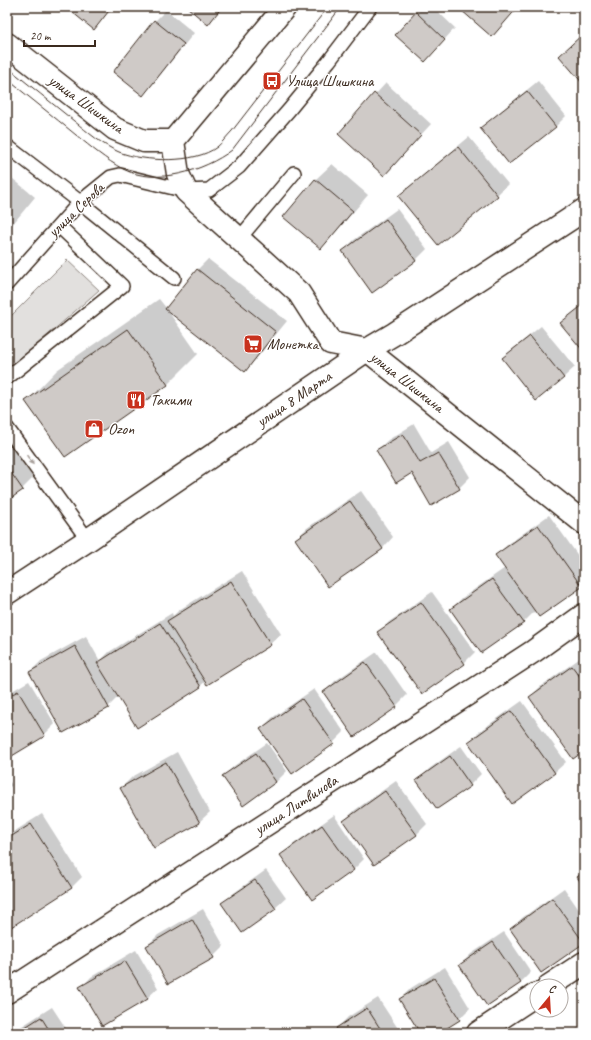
<svg xmlns="http://www.w3.org/2000/svg" width="591" height="1040" viewBox="0 0 591 1040" font-family="Caveat,sans-serif">
<style>
.green{fill:#e2e0de;stroke:#8e857e}
.shadow{fill:#0003}
.building{fill:#cfcac7;stroke:#3b2a1e}
.lines{fill:none;stroke-linecap:round;stroke-linejoin:round}
.lane-casing{stroke:#3b2a1e;stroke-width:16}
.street-casing{stroke:#3b2a1e;stroke-width:25}
.secondary-casing{stroke:#3b2a1e;stroke-width:25}
.lane{stroke:#fff;stroke-width:13}
.street{stroke:#fff;stroke-width:22}
.secondary{stroke:#fff;stroke-width:22}
.tram{stroke:#3b2a1e;stroke-width:1}
.oneway{fill:#a79f9a}
.labels{text-anchor:middle;dominant-baseline:central;stroke-width:3;stroke-linejoin:round;paint-order:stroke}
.poi-label{font-size:16px;fill:#3b2a1e;stroke:#fff;text-anchor:start}
.street-label{font-size:16px;fill:#3b2a1e;stroke:#fff}
</style>
<rect width="100%" height="100%" fill="#fff"/>
<filter id="ink" filterUnits="userSpaceOnUse"><feTurbulence type="fractalNoise" baseFrequency=".025" numOctaves="2"/><feDisplacementMap in="SourceGraphic" scale="8" xChannelSelector="R" yChannelSelector="G"/><feConvolveMatrix kernelMatrix="1 2 1 2 8 2 1 2 1" color-interpolation-filters="sRGB"/></filter>
<g filter="url(#ink)">
<path class="green" d="M67,260L99,290L7,371V320Z"/>
<path class="shadow" d="M68,7H113L94,28Z
M423,7H433L455,28L435,50L417,13Z
M166,10L194,33L153,84L142,95L155,21Z
M538,81L566,116L556,126L510,163L482,129L492,118Z
M386,83L431,124L384,175L339,134Z
M469,137L508,184L497,195L439,244L399,197L410,186Z
M332,164L368,195L336,232L321,248L284,217L316,179Z
M7,174L35,197L7,231Z
M397,209L427,249L416,260L372,291L343,251L354,240Z
M208,259L287,321L255,360L245,371L168,311L198,354L168,384L27,401L57,370L159,299L167,309L197,270Z
M584,303V350L562,323Z
M541,326L575,367L564,377L536,399L503,358L514,348Z
M414,424L431,453L449,442L470,477L459,488L377,450L388,440Z
M7,441L33,478L22,489L7,499Z
M361,491L393,537L383,548L328,586L296,539L307,528Z
M549,515L584,564V583L581,586L539,616L535,611L523,623L451,609L462,598L505,568L496,556L507,545Z
M242,571L281,634L270,644L206,681L200,686L119,696L108,707L30,672L41,661L86,636L100,661L109,652L172,613L173,616L179,610Z
M432,592L475,652L464,663L379,633L389,622Z
M377,652L407,695L396,706L355,735L324,692L335,681Z
M583,656H584V750L530,697L541,686Z
M29,681L55,724L44,735L7,757V694Z
M314,689L344,732L333,743L292,772L261,729L272,718Z
M522,701L566,762L555,772L512,802L469,742L480,731Z
M267,743L287,771L276,782L243,804L224,776L234,766Z
M461,746L481,774L470,785L418,780L429,769Z
M177,752L210,812L199,822L121,788L132,777Z
M7,778L12,785L7,790Z
M396,781L427,824L416,835L344,821L355,810Z
M42,814L82,877L71,888L8,928L7,836Z
M334,815L364,859L354,869L312,899L281,856L292,845Z
M266,870L286,898L275,908L223,903L234,893Z
M564,888L584,917V942L542,972L511,929L522,918Z
M203,909L224,946L213,957L168,983L147,946L158,935Z
M504,932L531,972L520,983L460,965L471,954Z
M136,950L158,988L147,998L81,988L91,977Z
M445,967L470,1008L459,1019L437,1033H421L400,999L411,988Z
M378,998L401,1033H341L337,1028L348,1017Z
M52,1007L69,1033H11Z
M578,1028L582,1033H570Z"/>
<path class="building" d="M66,7H112L94,30Z
M187,7H222L208,25Z
M464,7H518L492,37L461,10Z
M416,12L445,40L425,62L395,35Z
M154,20L184,44L143,96L113,72Z
M584,33V85L559,56Z
M527,91L556,127L509,164L480,128Z
M374,93L421,135L384,176L338,134Z
M458,147L498,196L438,245L398,196Z
M315,179L353,211L321,249L283,217Z
M386,219L416,261L372,293L342,251Z
M197,269L276,332L245,372L165,309Z
M584,304V352L560,323Z
M128,329L168,385L65,457L25,401Z
M530,336L564,378L536,401L502,358Z
M403,434L420,463L438,453L460,489L431,506L412,473L396,483L376,450Z
M7,467L23,490L7,501Z
M350,501L383,549L328,587L295,539Z
M538,525L582,587L539,617L495,555Z
M492,579L524,623L481,653L450,609Z
M231,581L271,645L207,685L167,621Z
M421,602L465,664L422,694L377,632Z
M160,623L201,687L137,728L97,663Z
M75,646L109,708L63,733L29,672Z
M365,662L397,707L354,737L323,692Z
M572,666L584,682V751L573,759L529,697Z
M18,691L45,736L7,759V697Z
M302,699L334,744L292,774L260,729Z
M511,711L555,773L512,804L468,742Z
M256,753L276,782L243,806L222,776Z
M450,756L471,786L437,809L416,780Z
M166,762L200,823L154,848L120,788Z
M385,791L417,835L374,865L343,821Z
M31,824L72,888L8,929L7,839Z
M322,825L354,870L312,900L280,855Z
M584,872V887L577,877Z
M255,880L276,909L242,933L221,903Z
M552,898L584,943L541,973L510,929Z
M192,919L214,958L168,984L146,946Z
M493,942L521,983L487,1006L459,965Z
M125,961L148,999L102,1026L79,987Z
M434,978L460,1020L439,1033H420L399,999Z
M367,1008L383,1033H339L336,1028Z
M41,1017L51,1033H16Z"/>
<g class="lines">
<g class="lane-casing">
<path id="lane" d="M7,146L80,202L174,278
M239,239L294,173
M7,284L80,202L111,177L120,175L186,191L209,190L239,167L289,110L329,61L370,7
M7,378L122,286L59,226
M7,428L88,540"/>
</g>
<g class="street-casing">
<path id="street" d="M7,44L115,129L144,141H173
M173,141L178,174L186,191L299,293L331,343L367,350L584,523
M173,141L285,7
M549,986L584,963
M7,992L534,651L584,615
M478,1033L537,994"/>
</g>
<g class="secondary-casing">
<path id="secondary" d="M7,593L88,540L367,350L394,334L584,210"/>
</g>
<use href="#lane" class="lane"/>
<use href="#street" class="street"/>
<use href="#secondary" class="secondary"/>
<path class="tram" d="M7,67C29,85 52,103 74,121C88,132 102,145 119,152C144,162 195,164 217,147C222,143 227,136 232,131L328,7
M7,79C30,98 53,116 76,135C91,147 106,160 123,169C156,186 204,171 232,150L341,7"/>
</g>
<defs><path id="oneway-solid" d="M-6-.8H1V-3.2L6.5 0L1 3.2V.8H-6Z"/></defs>
<use class="oneway" href="#oneway-solid" transform="translate(30 460) rotate(55)"/>
</g>
<defs>
<g id="bus-square" transform="scale(1)"><rect x="-9" y="-9" width="18" height="18" rx="4" fill="#c8321e" stroke="#fff"/><path d="M-5-6H5V4H4V6H2V4H-2V6H-4V4H-5ZM-3.5-4V0h7V-4ZM-3.5 1.2v1.5H-2V1.2ZM2 1.2v1.5H3.5V1.2Z" fill="#fff"/></g>
<g id="supermarket-square" transform="scale(1)"><rect x="-9" y="-9" width="18" height="18" rx="4" fill="#c8321e" stroke="#fff"/><path d="M-6-5.5h2.5l.6 2H6L4.5 2H-2.5L-4.4-4H-6ZM-1.5 3.2a1.3 1.3 0 1 0 .1 0ZM3 3.2a1.3 1.3 0 1 0 .1 0Z" fill="#fff"/></g>
<g id="restaurant-square" transform="scale(1)"><rect x="-9" y="-9" width="18" height="18" rx="4" fill="#c8321e" stroke="#fff"/><path d="M-5-6h1v4h1v-4h1v4h1v-4h1v5L-1.5 .5V6h-2V.5L-5-1ZM5-6V6H3V1.5H1.5Q1.5-4 5-6Z" fill="#fff"/></g>
<g id="shop-square" transform="scale(1)"><rect x="-9" y="-9" width="18" height="18" rx="4" fill="#c8321e" stroke="#fff"/><path d="M-5-2.5h2.3a2.7 3.5 0 0 1 5.4 0H5L5.5 6h-11ZM-1.5-2.5h3a1.5 2.3 0 0 0-3 0Z" fill="#fff"/></g>
</defs>
<g fill-rule="evenodd">
<use href="#bus-square" x="272" y="81"/>
<use href="#supermarket-square" x="253" y="344"/>
<use href="#restaurant-square" x="136" y="400"/>
<use href="#shop-square" x="94" y="429"/>
</g>
<g class="labels">
<g class="poi-label">
<text x="286" y="81">Улица Шишкина</text>
<text x="267" y="344">Монетка</text>
<text x="150" y="400">Такими</text>
<text x="108" y="429">Ozon</text>
</g>
<g class="street-label">
<text transform="translate(86 104) rotate(36)">улица Шишкина</text>
<text transform="translate(76 210) rotate(-44)">улица Серова</text>
<text transform="translate(407 382) rotate(38)">улица Шишкина</text>
<text transform="translate(294 399) rotate(-34)">улица 8 Марта</text>
<text transform="translate(296 805) rotate(-33)">улица Литвинова</text>
</g>
</g>
<rect width="591" height="1040" fill="none" stroke="#fff" stroke-width="24"/>
<rect x="12" y="12" width="567" height="1016" fill="none" stroke="#3b2a1e" stroke-width="1.5" filter="url(#ink)"/>
<g transform="translate(549 998) rotate(18)"><circle r="19" fill="#ffffff" stroke="#b1aaa5"/>
<path d="M0-3L7 15L0 10L-7 15Z" fill="#c8321e"/>
<text y="-6" font-size="11" font-weight="bold" text-anchor="middle" fill="#3b2a1e">С</text>
</g>
<path d="M24 40v6h71v-6" fill="none" stroke="#3b2a1e" stroke-width="2"/>
<text x="30" y="40" font-size="12" fill="#3b2a1e" stroke="#ffffff" stroke-width="3" paint-order="stroke">20 m</text>
</svg>
